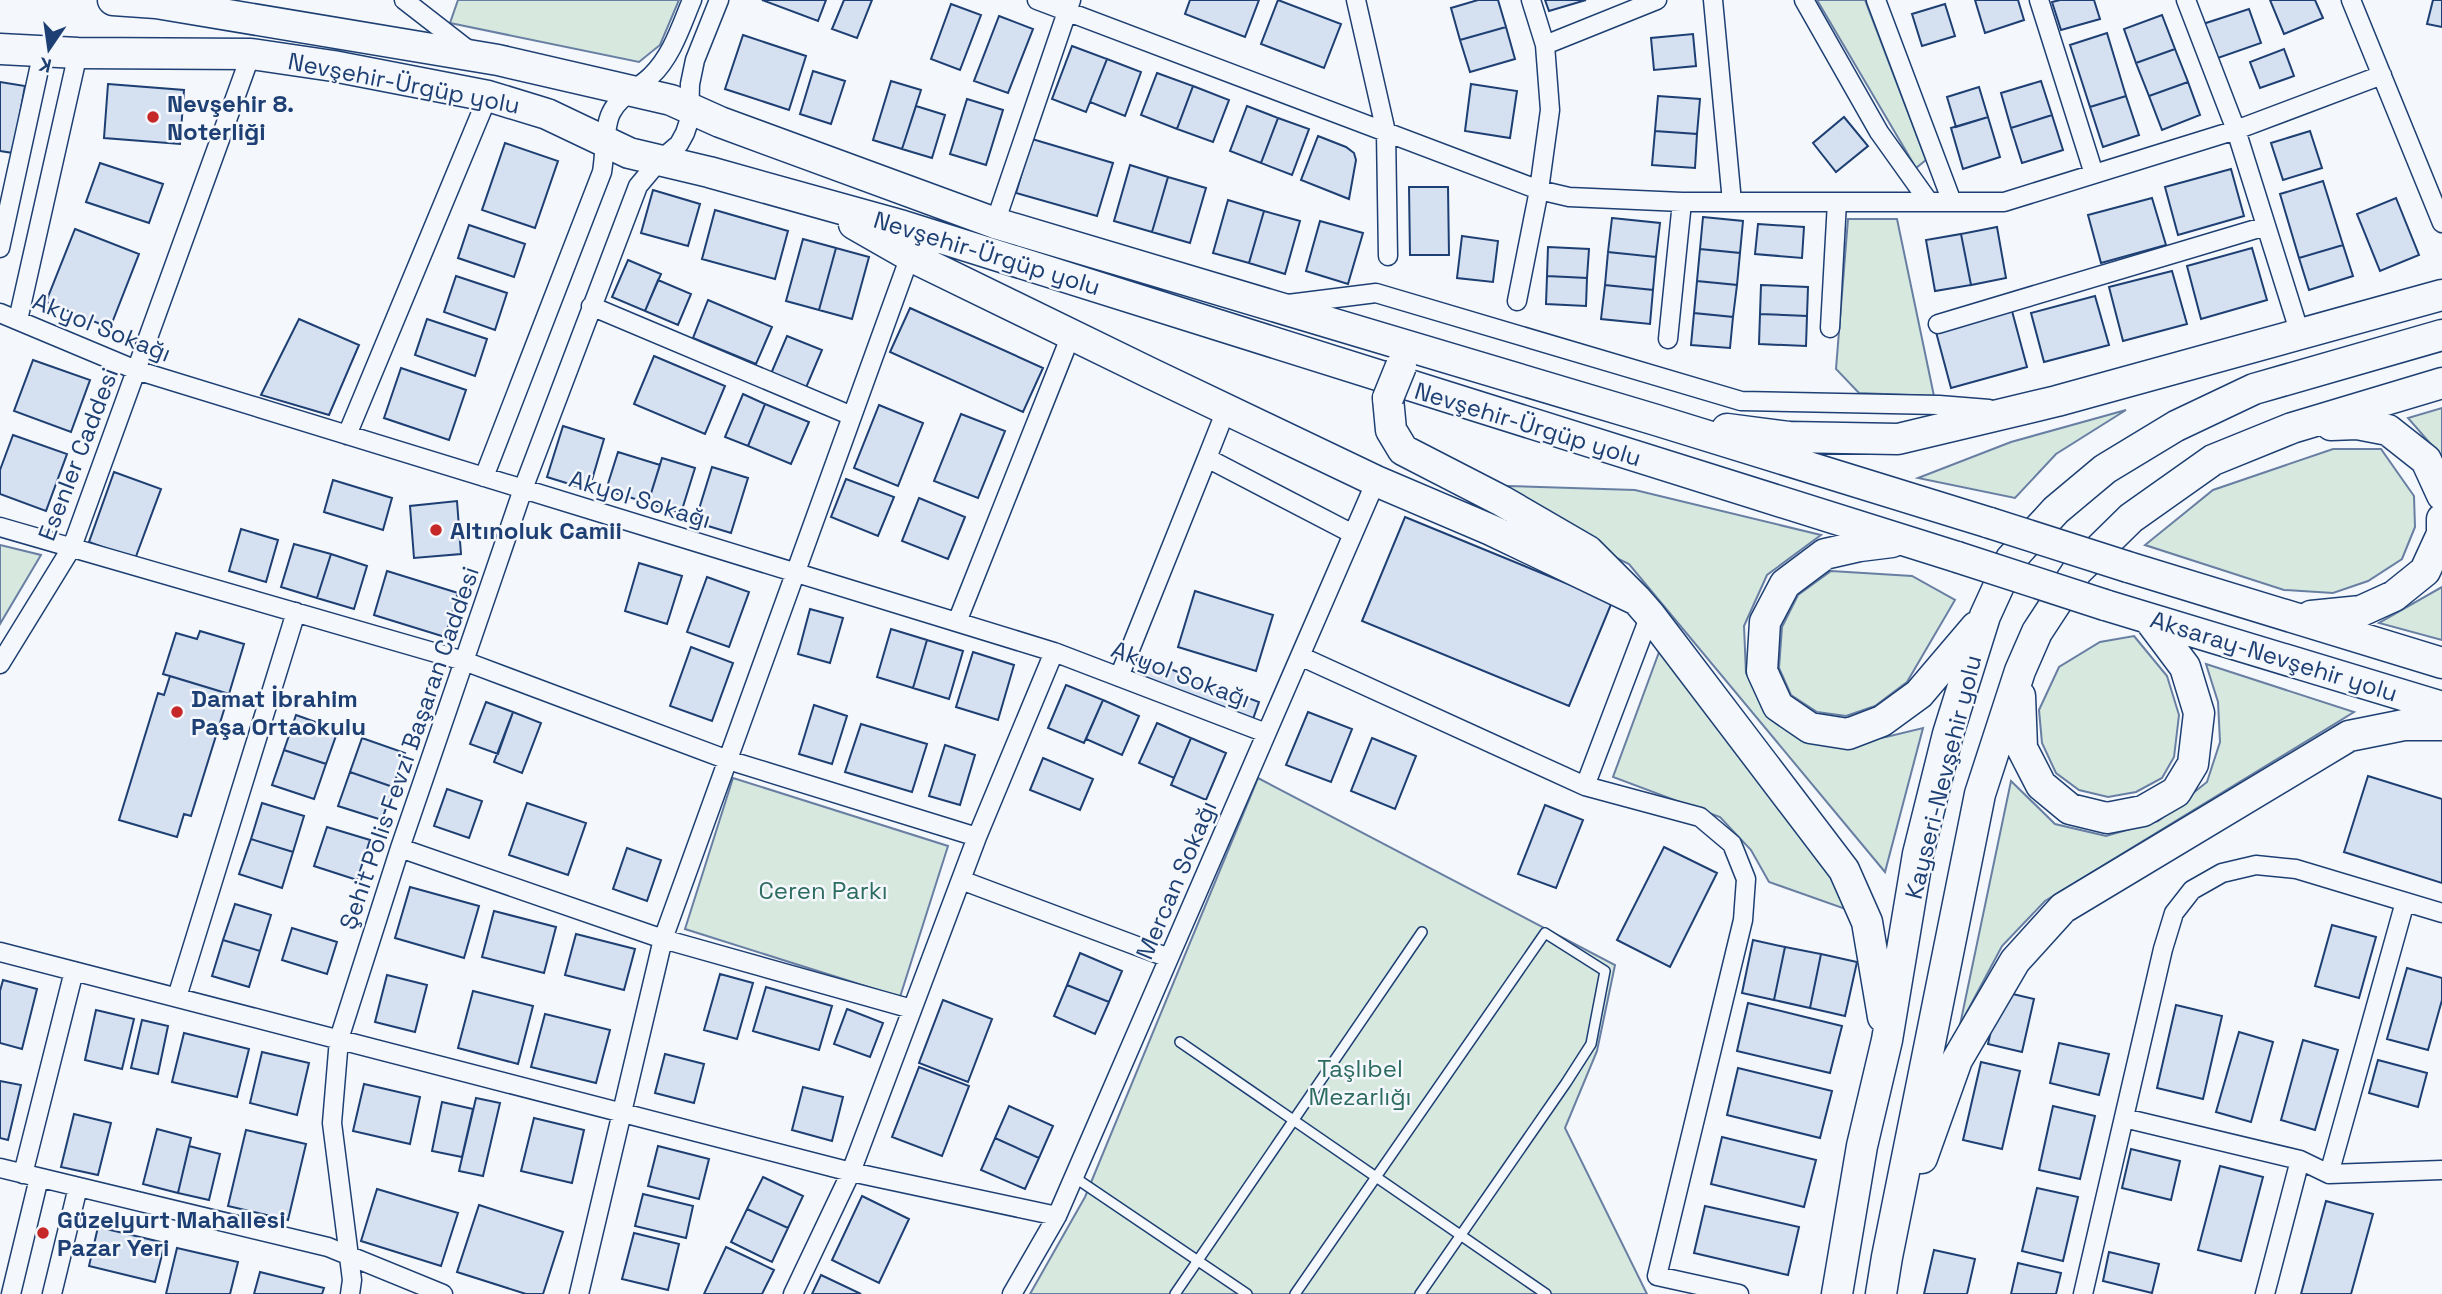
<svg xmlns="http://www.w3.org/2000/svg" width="2442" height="1294" viewBox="0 0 2442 1294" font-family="'Space Grotesk',sans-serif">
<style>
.green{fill:#d7e8df;stroke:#687fa3;stroke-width:2}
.building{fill:#d5e0f0;stroke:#1d3f73;stroke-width:2}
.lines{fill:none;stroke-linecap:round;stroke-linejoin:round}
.service-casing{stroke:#1d3f73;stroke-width:12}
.minor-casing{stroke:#1d3f73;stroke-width:21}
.trunk-casing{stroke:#1d3f73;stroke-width:33}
.service{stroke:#f4f7fb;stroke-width:9}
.minor{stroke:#f4f7fb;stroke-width:18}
.trunk{stroke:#f4f7fb;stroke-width:30}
.trunk-bridge-casing{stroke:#1d3f73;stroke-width:33;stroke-linecap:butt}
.trunk-bridge{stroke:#f4f7fb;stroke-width:30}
.poi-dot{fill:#c62828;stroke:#f4f7fb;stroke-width:2.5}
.labels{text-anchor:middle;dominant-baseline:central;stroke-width:5;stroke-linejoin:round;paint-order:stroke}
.street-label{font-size:24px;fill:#1d3f73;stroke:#f4f7fb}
.poi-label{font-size:24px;font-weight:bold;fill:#1d3f73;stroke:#f4f7fb;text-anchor:start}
.park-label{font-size:24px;fill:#2c6c60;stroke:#f4f7fb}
</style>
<rect width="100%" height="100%" fill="#f4f7fb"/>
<path class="green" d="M458,0H679L660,45L639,62L450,23Z
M1817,0H1865L1926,160L1916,168Z
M1848,219H1897L1934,396L1859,393L1836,369Z
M2442,408V457L2408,418Z
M2126,410L2056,454L2015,498L1918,478L2011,442Z
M2333,449H2381L2414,496L2415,527L2402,559L2368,581L2333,593L2284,590L2145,545L2213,490Z
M1507,486L1635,490L1821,535L1767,575L1744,626L1746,673L1764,706L1841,743L1886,737L1923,728L1885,872L1629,564L1505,503Z
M0,545L41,555L0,624Z
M1831,571L1912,576L1955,600L1907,682L1875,706L1846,716L1817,712L1791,695L1779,668L1782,627L1798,595Z
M2442,587V640L2379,623Z
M2134,636L2167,676L2179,715L2174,757L2162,778L2136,792L2108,797L2079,790L2056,773L2042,743L2039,710L2059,667L2100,642Z
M1662,644L1840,874L1851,911L1769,882L1751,850L1720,817L1613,777Z
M2206,664L2354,712L2045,901L2002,946L1960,1025L2011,781L2055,824L2106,836L2158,821L2207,782L2220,742L2218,702Z
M733,778L948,846L900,997L685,929Z
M1258,778L1615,965L1597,1051L1565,1128L1647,1294H1030L1085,1197Z"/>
<path class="building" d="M762,0H826L818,21Z
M844,0H872L857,38L832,29Z
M1190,0H1259L1245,37L1185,14Z
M1278,0L1341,24L1324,68L1261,44Z
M1478,0H1498L1506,27L1460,40L1451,8Z
M1545,0H1586L1549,11Z
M1975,0H2018L2024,20L1985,33Z
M2060,0H2094L2100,19L2061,30L2052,2Z
M2270,0H2315L2323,18L2284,34Z
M2433,0H2442V27L2427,24Z
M951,4L981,15L960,70L931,59Z
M1945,4L1955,36L1922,46L1912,14Z
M2249,9L2261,43L2215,59L2203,24Z
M2162,15L2175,49L2136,63L2124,29Z
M999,16L1033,29L1008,93L974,81Z
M1506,27L1515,59L1470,72L1460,40Z
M2107,33L2126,96L2090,107L2070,45Z
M1693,34L1696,66L1654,70L1651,38Z
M743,35L806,56L789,110L725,89Z
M1072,46L1107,59L1086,112L1052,99Z
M2175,49L2188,82L2149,96L2136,63Z
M2284,49L2294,76L2260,88L2250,62Z
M1107,59L1141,72L1125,116L1090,102Z
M813,71L845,81L831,124L800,114Z
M1157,73L1193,86L1177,129L1141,115Z
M891,81L921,90L902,149L873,140Z
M2041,81L2052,115L2011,128L2001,93Z
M0,82L25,86L13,153L0,151Z
M2188,82L2200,115L2162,130L2149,96Z
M108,84L184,90L180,144L104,138Z
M1471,84L1517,91L1510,138L1465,131Z
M1193,86L1229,100L1213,142L1177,129Z
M1979,87L1988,117L1956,127L1947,97Z
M1658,96L1700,99L1697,134L1655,131Z
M2126,96L2139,135L2103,147L2090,107Z
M967,99L1003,110L986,165L950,154Z
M916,106L945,115L932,158L902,149Z
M1247,106L1278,118L1261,163L1230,151Z
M2052,115L2063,150L2022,163L2011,128Z
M1844,117L1868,146L1836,172L1813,143Z
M1988,117L2000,157L1963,169L1951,128Z
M1278,118L1309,129L1292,175L1261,163Z
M1655,131L1697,134L1695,168L1652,165Z
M2310,131L2322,168L2283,180L2271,143Z
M1318,136L1346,147L1354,153L1356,160L1349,199L1301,180Z
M1032,139L1113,163L1097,216L1016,193Z
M505,143L558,161L535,228L482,210Z
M100,163L163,184L149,223L86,202Z
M1130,165L1168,177L1152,232L1114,221Z
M2231,169L2244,216L2178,235L2165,187Z
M1168,177L1206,188L1190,243L1152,232Z
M2323,181L2343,245L2299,258L2280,194Z
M1409,187H1448L1449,255H1410Z
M653,190L700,204L688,246L641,233Z
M2152,198L2166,245L2101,263L2088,215Z
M2396,198L2419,255L2380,271L2357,214Z
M1228,200L1264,211L1249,263L1213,253Z
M715,210L788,231L775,279L702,259Z
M1264,211L1300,221L1285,274L1249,263Z
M1703,217L1743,221L1740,253L1700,249Z
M1612,218L1660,223L1656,257L1608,252Z
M1320,221L1363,233L1348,284L1306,271Z
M1758,224L1804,227L1802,258L1755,254Z
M469,225L525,244L514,277L458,258Z
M1997,227L2006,278L1971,285L1961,234Z
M75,229L139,254L110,328L46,302Z
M1961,234L1971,285L1935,291L1926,240Z
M1462,236L1498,241L1493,282L1457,278Z
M803,239L836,248L819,310L786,301Z
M2343,245L2353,276L2309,290L2299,258Z
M1548,247L1589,249L1587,278L1547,276Z
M836,248L869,257L852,319L819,310Z
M2252,248L2267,300L2201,319L2187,266Z
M1700,249L1740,253L1737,285L1697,281Z
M1608,252L1656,257L1653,290L1605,285Z
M628,260L661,274L645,311L612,297Z
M2172,271L2187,324L2123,341L2109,287Z
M456,276L507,293L495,330L444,312Z
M1547,276L1587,278L1586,306L1546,304Z
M658,280L691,294L678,325L645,311Z
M1697,281L1737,285L1733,317L1694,313Z
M1605,285L1653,290L1650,324L1601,319Z
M1761,285L1808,287L1807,316L1760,314Z
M2095,296L2109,345L2044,362L2031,313Z
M708,300L772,327L756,364L693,338Z
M910,308L1043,368L1023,412L890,352Z
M2012,311L2027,367L1951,388L1936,332Z
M1694,313L1733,317L1730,348L1691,345Z
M1760,314L1807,316L1806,346L1759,344Z
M299,319L359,345L329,415L261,395Z
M427,319L487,339L475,376L415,355Z
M787,336L822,350L805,390L770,376Z
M654,356L725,386L705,434L634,404Z
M33,360L90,380L71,432L14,411Z
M401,368L466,390L449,440L384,418Z
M743,394L765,404L748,446L725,437Z
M765,404L809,422L791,464L748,446Z
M879,405L923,423L898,486L854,468Z
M961,414L1005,431L978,498L934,481Z
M563,426L604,439L589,490L547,477Z
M13,435L67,454L46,511L0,494V470Z
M618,452L660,465L648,503L606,490Z
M662,458L695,468L681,513L648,503Z
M712,467L748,478L731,533L695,522Z
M114,472L161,489L135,559L89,542Z
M846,479L894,497L878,536L831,517Z
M333,480L392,498L383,530L324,512Z
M919,498L965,517L948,559L902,541Z
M457,501L461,554L414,558L410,506Z
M1405,517L1612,602L1569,706L1362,621Z
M241,529L278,540L266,582L229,571Z
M294,544L331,554L317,598L281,587Z
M331,554L367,566L354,609L317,598Z
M639,563L682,576L667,624L625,611Z
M387,571L458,593L445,637L374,615Z
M707,577L749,592L729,647L687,632Z
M1195,591L1273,615L1256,671L1178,647Z
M810,609L843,618L830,663L798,654Z
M891,629L927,640L913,688L877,677Z
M200,631L244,644L229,694L163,674L176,633L197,639Z
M927,640L963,651L949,699L913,688Z
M691,647L733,663L712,721L670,706Z
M973,652L1014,665L998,720L956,707Z
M1146,660L1259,702L1253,719L1139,678Z
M170,676L229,694L191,816L184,814L177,837L119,820L158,693L164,695Z
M1066,685L1103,700L1084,743L1048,728Z
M1103,700L1139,716L1122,755L1086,739Z
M486,702L513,712L498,754L470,744Z
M814,705L847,716L832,764L799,754Z
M513,712L541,723L522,773L494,762Z
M1308,712L1352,729L1331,782L1286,765Z
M296,715L338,730L326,764L284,750Z
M1157,723L1191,738L1174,778L1139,763Z
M861,724L927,744L912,792L845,772Z
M362,738L405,753L393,787L350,772Z
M1191,738L1226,753L1206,800L1171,785Z
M1372,738L1416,756L1395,809L1351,791Z
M945,745L975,755L960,805L929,796Z
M284,750L326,764L314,799L272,785Z
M1043,758L1093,779L1080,810L1030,790Z
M350,772L393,787L382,820L338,806Z
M2368,776L2442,799V883L2344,852Z
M447,789L482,801L469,838L434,826Z
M262,803L304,816L293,852L251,839Z
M527,803L586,823L568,875L509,855Z
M1545,805L1583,820L1556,888L1518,874Z
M327,827L370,840L357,880L314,866Z
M251,839L293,852L282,888L239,874Z
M1664,847L1717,873L1670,967L1617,940Z
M627,848L661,860L647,901L613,889Z
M410,887L479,906L464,958L395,938Z
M235,904L271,915L260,951L223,940Z
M494,911L556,927L544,973L482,957Z
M2332,925L2376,937L2359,998L2315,986Z
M292,928L337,942L327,974L282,960Z
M576,934L635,949L624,990L565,975Z
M223,940L260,951L249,987L212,976Z
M1753,940L1785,947L1774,1000L1742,993Z
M1785,947L1821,954L1810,1008L1774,1000Z
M1080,953L1122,971L1109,1002L1067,985Z
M1821,954L1857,962L1845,1016L1810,1008Z
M2407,968L2442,978V1000L2428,1050L2387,1039Z
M720,974L753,983L737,1039L704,1030Z
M387,975L427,985L415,1032L375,1022Z
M3,980L37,989L22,1049L0,1043V991Z
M1067,985L1109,1002L1095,1034L1054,1016Z
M766,987L832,1006L819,1050L753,1031Z
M473,991L533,1006L518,1064L458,1048Z
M2000,991L2034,999L2022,1052L1988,1044Z
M943,1000L992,1019L968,1082L919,1063Z
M1748,1003L1842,1026L1830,1073L1737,1051Z
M2176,1005L2222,1016L2203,1099L2157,1088Z
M847,1009L883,1023L870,1057L834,1044Z
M96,1010L134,1019L122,1069L85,1060Z
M545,1014L610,1030L596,1083L531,1067Z
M142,1020L168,1026L158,1074L131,1068Z
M2239,1032L2273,1042L2251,1122L2216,1112Z
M184,1033L249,1049L237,1097L172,1082Z
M2303,1040L2338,1050L2315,1130L2281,1120Z
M2059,1043L2109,1054L2099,1095L2050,1083Z
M262,1052L309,1063L297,1115L250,1103Z
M665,1054L704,1064L694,1103L655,1093Z
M2378,1060L2427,1073L2418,1107L2369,1093Z
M1981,1062L2020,1071L2002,1149L1963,1140Z
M919,1067L969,1086L942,1156L892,1137Z
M1738,1068L1832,1091L1820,1138L1727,1115Z
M0,1081L21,1085L8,1140L0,1138Z
M364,1084L420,1097L410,1144L353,1131Z
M803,1087L843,1097L832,1141L792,1130Z
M476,1098L500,1103L483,1176L459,1171Z
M442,1102L473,1109L462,1157L432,1151Z
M1009,1106L1053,1126L1039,1158L995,1138Z
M2053,1106L2095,1116L2080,1179L2039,1170Z
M74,1114L111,1123L98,1175L61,1167Z
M534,1118L584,1130L572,1183L521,1171Z
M157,1129L191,1138L178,1193L143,1184Z
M246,1130L306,1144L288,1220L228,1206Z
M1722,1137L1816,1160L1804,1207L1711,1184Z
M995,1138L1039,1158L1025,1189L981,1170Z
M189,1146L220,1154L209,1200L178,1193Z
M658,1146L709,1159L699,1199L648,1186Z
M2131,1149L2180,1161L2171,1200L2122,1188Z
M2220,1166L2263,1177L2241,1261L2198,1250Z
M763,1177L803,1196L788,1228L747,1209Z
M2037,1188L2078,1197L2063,1261L2022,1251Z
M377,1189L458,1213L441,1266L361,1241Z
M643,1194L693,1206L686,1238L635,1226Z
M862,1196L909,1219L879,1283L832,1260Z
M2326,1201L2373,1214L2351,1294H2301Z
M479,1205L563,1232L543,1294H526L457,1272Z
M1705,1206L1799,1227L1788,1275L1694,1253Z
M747,1209L788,1228L772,1262L731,1242Z
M98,1227L165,1243L155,1282L89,1266Z
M634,1233L679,1244L668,1290L622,1279Z
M726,1247L774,1270L762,1294H704Z
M177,1248L238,1262L230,1294H166Z
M1934,1250L1975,1259L1967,1294H1924Z
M2109,1252L2159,1264L2152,1293L2103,1281Z
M2018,1263L2061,1273L2056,1294H2011Z
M260,1272L324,1288L322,1294H254Z
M821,1275L861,1294H812Z"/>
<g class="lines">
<g class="service-casing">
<path id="service" d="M1180,1042L1546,1294
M1074,1177L1247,1294
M1175,1294L1422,932
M1295,1294L1545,933L1605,971L1591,1044L1566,1083L1420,1294"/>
</g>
<g class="minor-casing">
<path id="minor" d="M404,0L471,52
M1037,0L1539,190L1569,197L1682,202H2004L2236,130L2382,75
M1356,0L1386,132L1388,256
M1713,0L1732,202
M1804,0L1879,132L1929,202
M1876,0L1952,202
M2039,0L2094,174
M2186,0L2236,130L2300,334
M2351,0L2442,223
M1545,45L1657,0
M995,223L1071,0
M0,248L43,51
M1517,301L1539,190L1550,110L1545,45L1531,0
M1288,304L1376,293L1741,401L1939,405L1989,409
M591,306L852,416
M0,313L136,370L1054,652L1266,733
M18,320L78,53
M1938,324L2266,226
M1830,328L1837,202
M1668,339L1682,202
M347,435L488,96
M1207,458L1226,410
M484,477L602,172C605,156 604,127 611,113C619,96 638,89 651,76C672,56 681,26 692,0
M0,527L464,661L728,760L977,837
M957,622L1071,335
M1300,656L1585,786L1700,817L1732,844L1746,879L1743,920L1657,1276L1739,1294
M0,664L72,547L251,54
M1119,677L1207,458L1353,534
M1585,786L1650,615
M400,848L663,939L912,1009
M961,880L1169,958
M0,952L851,1172L1057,1216
M177,997L296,612
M2124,1118L2300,1160L2329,1174L2442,1170
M0,1168L328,1247L443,1294
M23,1174L74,971
M2329,1174L2405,902
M11,1294L39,1178
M52,1294L78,1187
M350,1294L352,1280L332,1123L339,1039L400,848L523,489L638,186L659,161L679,144L685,133L689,121L690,84L695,60L719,0
M579,1294L663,939L910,256
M793,1294L851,1172L977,837L1054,652
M1012,1294L1057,1216L1376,481
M2083,1294L2163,949L2174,913L2192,890L2222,873L2256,865L2296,869L2442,913
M2265,1294L2300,1160"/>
</g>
<g class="trunk-casing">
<path id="trunk" d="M113,0L156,3L498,60L671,100L720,122L995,223L1656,420L1990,523
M0,49L78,53L251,54L333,66L488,96L547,114L629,153L709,172L903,226L1957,557
M854,224L910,256L1150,373L1376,481L1491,530L1637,600
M1388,398L1391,430L1403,450L1502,501L1588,551L1637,600L1650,615L1844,870L1867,922L1883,1017
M2331,425L2357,424L2388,430L2426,460L2442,495
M1727,429L1789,437L1898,439L2057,401L2442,295
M1892,542L1860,546L1825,554L1785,584L1765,622L1762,671L1778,706L1810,728L1848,734L1882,721L1919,694L1976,627
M2128,567L2442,663
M2105,605L2442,707
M2311,616L2361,611L2394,596L2425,571L2442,534V519
M2020,696L2022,748L2041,785L2070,809L2107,818L2143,811L2176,792L2193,764L2199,713L2185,667L2149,619
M1922,1158L1957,1060L2015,961L2063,908L2349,736L2404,725H2442
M1837,1294L1862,1146L1887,1040L1918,854L1948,734L1985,616L2011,559L2056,510L2105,469L2176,426L2254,389L2442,335
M1881,1294L1887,1257L1980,794L2020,671L2037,632L2077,571L2131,518L2213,460L2292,428L2442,383"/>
</g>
<use href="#service" class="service"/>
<use href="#minor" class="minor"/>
<use href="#trunk" class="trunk"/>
<g class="trunk-bridge-casing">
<path id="trunk-bridge" d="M1388,398L1401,366
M1990,523L2128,567
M1957,557L2105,605"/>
</g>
<use href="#trunk-bridge" class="trunk-bridge"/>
</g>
<g class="poi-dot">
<circle cx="153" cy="117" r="7"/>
<circle cx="436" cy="530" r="7"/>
<circle cx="177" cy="712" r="7"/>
<circle cx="43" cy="1233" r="7"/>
</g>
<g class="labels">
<g class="street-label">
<text transform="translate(404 83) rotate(11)">Nevşehir-Ürgüp yolu</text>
<text transform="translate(987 253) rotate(17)">Nevşehir-Ürgüp yolu</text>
<text transform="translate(102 327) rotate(22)">Akyol Sokağı</text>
<text transform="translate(1528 424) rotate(17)">Nevşehir-Ürgüp yolu</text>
<text transform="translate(78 454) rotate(-69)">Esenler Caddesi</text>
<text transform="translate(640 499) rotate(17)">Akyol Sokağı</text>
<text transform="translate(2274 656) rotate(17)">Aksaray-Nevşehir yolu</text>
<text transform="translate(1181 674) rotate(21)">Akyol Sokağı</text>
<text transform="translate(409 748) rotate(-71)">Şehit Polis Fevzi Başaran Caddesi</text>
<text transform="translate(1943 777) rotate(-76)">Kayseri-Nevşehir yolu</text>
<text transform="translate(1176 880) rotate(-67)">Mercan Sokağı</text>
</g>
<g class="poi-label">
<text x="167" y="103">Nevşehir 8.<tspan x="167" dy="28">Noterliği</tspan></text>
<text x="450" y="530">Altınoluk Camii</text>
<text x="191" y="698">Damat İbrahim<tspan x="191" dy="28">Paşa Ortaokulu</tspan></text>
<text x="57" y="1219">Güzelyurt Mahallesi<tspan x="57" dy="28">Pazar Yeri</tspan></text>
</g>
<g class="park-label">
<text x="823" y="890">Ceren Parkı</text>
<text x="1360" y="1068">Taşlıbel<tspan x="1360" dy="28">Mezarlığı</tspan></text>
</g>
</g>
<g transform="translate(49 49) rotate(193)" stroke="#f4f7fb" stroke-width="5" paint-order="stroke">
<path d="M0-5L12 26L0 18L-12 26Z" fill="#1d3f73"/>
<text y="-10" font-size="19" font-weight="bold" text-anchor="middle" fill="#1d3f73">K</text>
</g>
</svg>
